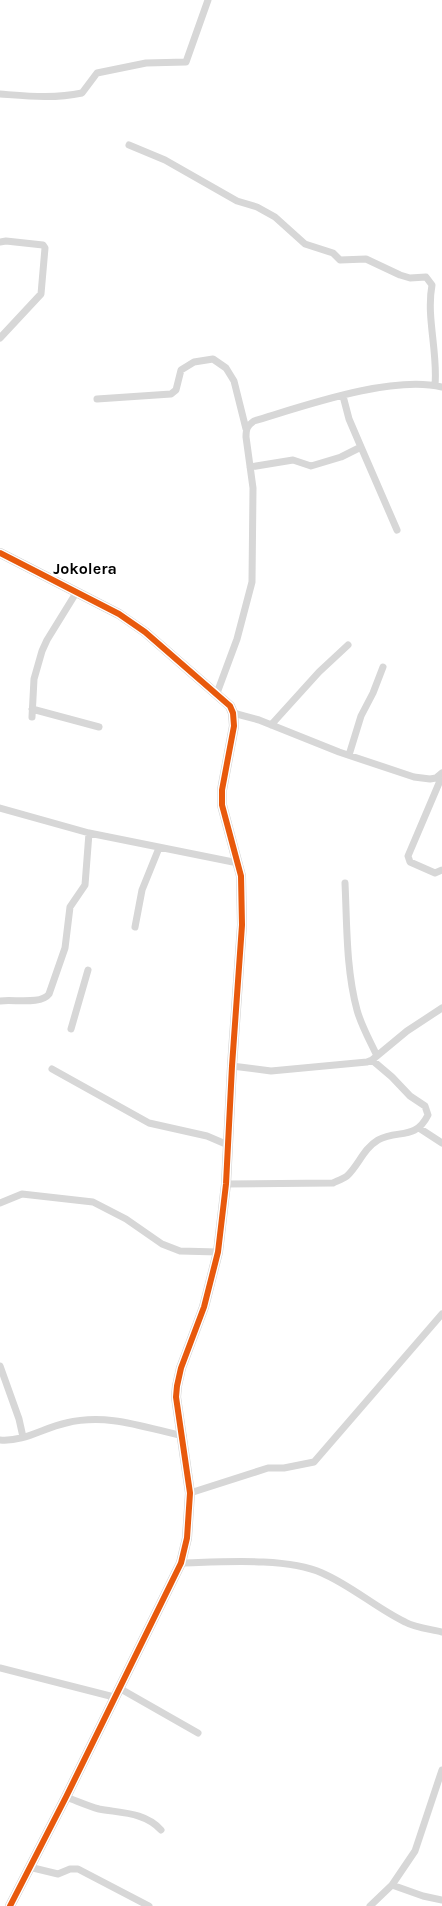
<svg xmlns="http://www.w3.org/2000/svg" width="442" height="1906" viewBox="0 0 442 1906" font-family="Karla,sans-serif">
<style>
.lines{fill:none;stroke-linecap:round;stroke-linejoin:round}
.street{stroke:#d7d7d7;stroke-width:7}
.secondary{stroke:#d0d0d0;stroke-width:10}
.cycleway-casing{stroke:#fff;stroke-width:9}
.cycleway{stroke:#e8590c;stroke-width:6}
.labels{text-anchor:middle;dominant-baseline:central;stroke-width:5;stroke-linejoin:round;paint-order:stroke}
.quarter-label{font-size:16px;font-weight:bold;fill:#000;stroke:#fff}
</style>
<rect width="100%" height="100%" fill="#fff"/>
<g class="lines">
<path class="street" d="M0,94C27,96 54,99 82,93L97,73L146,63L186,62L208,0
M129,145L165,160L237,201L257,207L275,217L305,244L333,253L340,260L366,259L400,275L410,278L426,277L432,285C426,317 438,352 435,385
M0,242L6,241L43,245L45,248L41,294L0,338
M97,399L171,394L176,390L181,370L194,362L213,359L226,368L234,381L246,429
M361,447L397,530
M250,467L293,460L311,466L341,457L361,447L349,419L343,396
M217,693L237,639L252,582L253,488L246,437C246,429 247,426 254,421C304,406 391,375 442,387
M32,709L99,727
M233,713L259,720L339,752L414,777L430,779L436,778L442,773
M32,717L34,679L42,651L47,640L76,593
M271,725L319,672L348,645
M349,755L361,716L373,693L383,667
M442,776L408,856L410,862L435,873L442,870
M0,808L89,833L238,863
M345,883C347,925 346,969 357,1010C361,1025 370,1041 377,1056
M135,927L142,890L159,848
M0,1001C13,999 41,1005 49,994L65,948L70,907L85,885L89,833
M71,1029L88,970
M232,1066L271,1071L367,1062L372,1060L407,1031L442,1008
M52,1069L149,1123L207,1136L228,1145
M419,1128L442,1143
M226,1184L333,1183C337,1181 343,1179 347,1176C359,1165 363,1149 378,1140C398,1129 415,1141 428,1115L425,1106L410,1096L392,1077L372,1060
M0,1203L22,1194L93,1202L126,1219L162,1244L180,1251L218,1252
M0,1366L19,1419L23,1437
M0,1440C24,1442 43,1428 66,1423C107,1413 143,1427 183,1436
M190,1493L268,1468H284L314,1462L442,1314
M181,1563C221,1562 286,1557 322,1573C352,1586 376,1608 405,1622C416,1628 430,1629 442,1632
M0,1668L114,1697
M119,1688L198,1733
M66,1797C77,1801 88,1806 99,1809C120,1813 145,1812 161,1830
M29,1867L58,1874L70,1869H78L149,1906
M392,1885L423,1896L442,1900
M370,1906L392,1885L415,1851L442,1770"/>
<path class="secondary" d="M0,553L119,614L145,632L230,706L233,713L234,726L222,790V805L241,876L242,925L232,1066L226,1184L218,1252L204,1307L181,1368L177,1386L176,1397L190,1493L187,1538L181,1563L66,1797L10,1906"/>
<g class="cycleway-casing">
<path id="cycleway" d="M0,553L119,614L145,632L230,706L233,713L234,726L222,790V805L241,876L242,925L232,1066L226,1184L218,1252L204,1307L181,1368L177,1386L176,1397L190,1493L187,1538L181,1563L66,1797L10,1906"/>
</g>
<use href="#cycleway" class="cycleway"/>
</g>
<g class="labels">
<g class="quarter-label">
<text x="85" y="568">Jokolera</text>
</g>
</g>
</svg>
